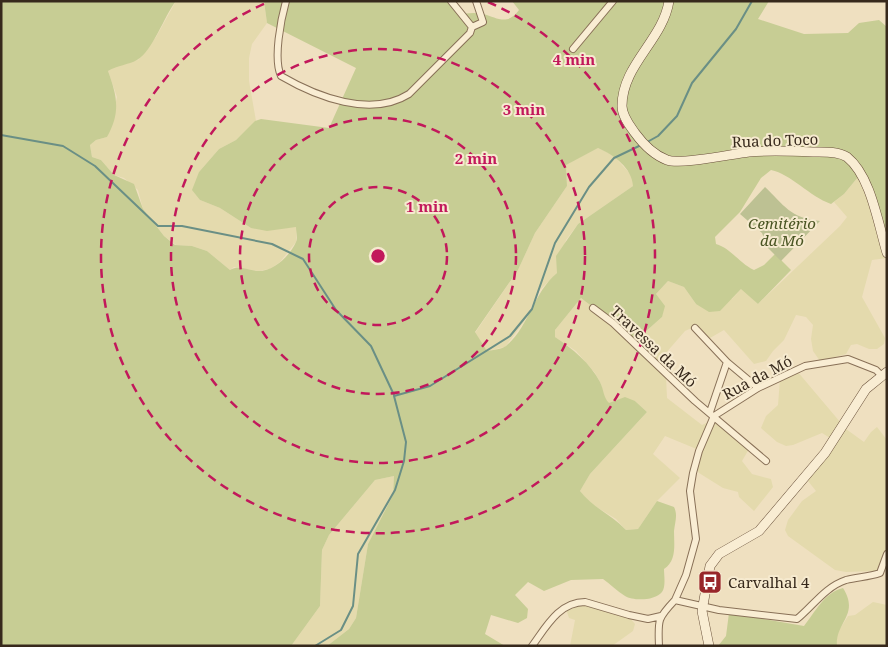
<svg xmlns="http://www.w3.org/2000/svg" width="888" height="647" viewBox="0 0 888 647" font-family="'Noto Serif',serif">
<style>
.farmland{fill:#e4daad}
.green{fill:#c7cd94;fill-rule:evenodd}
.cemetery{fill:#bdc193}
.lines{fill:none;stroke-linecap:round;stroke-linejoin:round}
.stream{stroke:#6a8f85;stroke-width:2}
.street-casing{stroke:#887057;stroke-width:8}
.secondary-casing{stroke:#6a513b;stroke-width:10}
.street{stroke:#f9edd3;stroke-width:6}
.secondary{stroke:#f9edd3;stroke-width:9}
.ring{fill:none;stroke:#c2185b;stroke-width:2.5;stroke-dasharray:9 6}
.labels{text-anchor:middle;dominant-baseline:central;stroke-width:4;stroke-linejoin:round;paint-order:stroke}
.street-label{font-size:15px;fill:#37291c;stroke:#f6eacf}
.park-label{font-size:15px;font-style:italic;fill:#495422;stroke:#f6eacf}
.poi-label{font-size:15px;fill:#37291c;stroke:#f6eacf;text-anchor:start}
.centre{fill:#c2185b;stroke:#f6eacf;stroke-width:2.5}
.ring-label{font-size:15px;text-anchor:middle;font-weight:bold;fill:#c2185b;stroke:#f6eacf;stroke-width:4;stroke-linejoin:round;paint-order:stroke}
</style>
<rect width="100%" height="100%" fill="#efe0c0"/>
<path class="farmland" d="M176,1H264L267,23L252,44L249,58V81L256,121L236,140L219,149L199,172L200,200L220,208L251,228L297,227L296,242L280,262L270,269L258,271L234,267L230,270L207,251L192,246L176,245L164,236L143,209L138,190L124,178L114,175L101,160L92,157L90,145L96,140L107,137L117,97L108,71L117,65L138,60L156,37Z
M598,148L613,155L633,177V186L578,224L566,240L557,273L539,291L524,322L505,347L487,351L475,333L518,270L535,233L567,186L566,164Z
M867,176L887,242V258L872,260L862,297L885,338L884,344L877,349H869L857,344L851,345L846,354L820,361L813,351L811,339L813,325L806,317L796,315L784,340L773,351L766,361L754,364L724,330L710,338L694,327L685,331L665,354L667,398L702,425L713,420L749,449L742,461L752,474L771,479L773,487L754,511L739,497L738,492L723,488L699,473L696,467L699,450L665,436L653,454L680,478L657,501L638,529L626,530L616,519L590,503L580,491L590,474L647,412L635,401L609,404L604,398L601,384L595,373L576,351L555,337V330L581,298L604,315L616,320L635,341L662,317L656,294L668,281L684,287L696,304L732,299L742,288L758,304L840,226L847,217L834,202L844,194L858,177Z
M797,371L846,429L864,442L871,432L877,427L887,440V551L880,568L875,571L846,572L835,570L788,536L785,530L788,520L802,501L816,491L808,481L830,438L822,433L793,445L786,446L777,442L761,428L766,416L778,405L780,379Z
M394,476L393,495L368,544L356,618L349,629L327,646H291L320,606L322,550L329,535L375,480Z
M873,602L887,605V646H837L836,635L848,616L855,615Z
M588,604L630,618L635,624L633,631L612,646H570L575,620L569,618L566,609L574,605Z"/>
<path class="green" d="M1,1H176C164,16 153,51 137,60C128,65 118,65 108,71C117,96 121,112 107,137L96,140L90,145L92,157L101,160L114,175L134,184L143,209L164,236L175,245L192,246L207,251L230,270C238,265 248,270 257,271C273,272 289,257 296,242C298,238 296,231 296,227L267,231L251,228L220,208L200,200L192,190L199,172L219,149L236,140L255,121L261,119L329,128L356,68L267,23L264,1H448L459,15C467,13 474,12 483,14C498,18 507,26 519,10L512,1H769L758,19L804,34L848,33L859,23L879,20L887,27V242L867,176L858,177L844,194L831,204C809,196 791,174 771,170L761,178L740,212L715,237L716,244C732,249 739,263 754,270L764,265L775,254L791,270L758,304L741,289L720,311L709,312L696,304L684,287L668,281L656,294L665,306L662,317L635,341C620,322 600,313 581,298L555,330V337C573,349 590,363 600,382C604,390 603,397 609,403L625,397L635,401L647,412L590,474L580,491C593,508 611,514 626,530L638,529L657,501L674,507C678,515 675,522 674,531C674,544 677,561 664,569C664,576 666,586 662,592C655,601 633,601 625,596C617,591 610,584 603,579L571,580L544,591L528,582L515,595L528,609L527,618L518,623L491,615L485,634L505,646H327L349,629L356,618L368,544L393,495L394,476L375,480L329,535L322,550L320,606L291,646H1ZM598,148C614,155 632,168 633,186L578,224L556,256L557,273C533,293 529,327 506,346C502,349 493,350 487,351L475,332L518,270L535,233L567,186L566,165Z
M843,588C860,615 835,622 837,646H718L726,636L729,613L804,626C815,612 825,592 843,588Z"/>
<path class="cemetery" d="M765,187C784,205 790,218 820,221L781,261L768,248L762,233L740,214Z"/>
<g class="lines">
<path class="stream" d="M1,135L63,146L95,166L158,226H182L272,244L303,259L336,310L371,346L394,395
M649,141L658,136L677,116L692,83L736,29L752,1
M315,646L341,630L353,606L358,554L395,490L404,461L406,442L394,396L430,386L510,336L532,309L555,243L589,187L614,158L639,146"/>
<g class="street-casing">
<path id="street" d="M286,1C281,19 273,59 281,76C317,97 371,118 409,94L470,33L472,27
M451,1L472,27
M472,27L483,22L476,1
M573,49L613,1
M593,308L613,323L695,401L766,461
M695,328L727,362L758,388
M710,412L727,362
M675,600L686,575L696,539L690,491L693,473L699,451L714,416L758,388L805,366L848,359L876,370L882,376
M532,646C546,627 559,602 585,602L629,615L648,619L661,616
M659,646C658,620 657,619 675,600L719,610L797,619C813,606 825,587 846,580C857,577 869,577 880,573L887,554"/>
</g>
<g class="secondary-casing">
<path id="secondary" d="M669,1C663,40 622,65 622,106C622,116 630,126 635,133C643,144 654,155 667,160C681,165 731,154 749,152C770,150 792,151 813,152C823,152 838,151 847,157C871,176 878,224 887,253
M709,646L702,611L710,566L719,554L759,531L825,453L866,389L887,372"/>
</g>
<use href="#street" class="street"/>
<use href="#secondary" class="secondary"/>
</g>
<g class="ring">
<circle cx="378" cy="256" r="69"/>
<circle cx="378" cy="256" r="138"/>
<circle cx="378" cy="256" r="207"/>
<path d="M488 2A277 277 0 1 1 268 2"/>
</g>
<defs>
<g id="bus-square" transform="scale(1.25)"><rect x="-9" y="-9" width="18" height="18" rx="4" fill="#98262a" stroke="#f6eacf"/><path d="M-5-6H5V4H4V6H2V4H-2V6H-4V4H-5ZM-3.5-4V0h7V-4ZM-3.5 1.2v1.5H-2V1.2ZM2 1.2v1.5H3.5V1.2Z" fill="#fff"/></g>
</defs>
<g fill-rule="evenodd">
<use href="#bus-square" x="710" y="582"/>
</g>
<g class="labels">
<g class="street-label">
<text transform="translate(775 140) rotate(-2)">Rua do Toco</text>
<text transform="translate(654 346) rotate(43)">Travessa da Mó</text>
<text transform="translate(757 377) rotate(-28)">Rua da Mó</text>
</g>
<g class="park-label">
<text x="782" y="223">Cemitério<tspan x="782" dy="17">da Mó</tspan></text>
</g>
<g class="poi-label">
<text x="728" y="582">Carvalhal 4</text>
</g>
</g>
<circle cx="378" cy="256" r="8" class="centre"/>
<g class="ring-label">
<text x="574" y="65">4 min</text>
<text x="524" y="115">3 min</text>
<text x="476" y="164">2 min</text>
<text x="427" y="212">1 min</text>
</g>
<rect width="888" height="647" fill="none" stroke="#37291c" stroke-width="5"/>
</svg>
